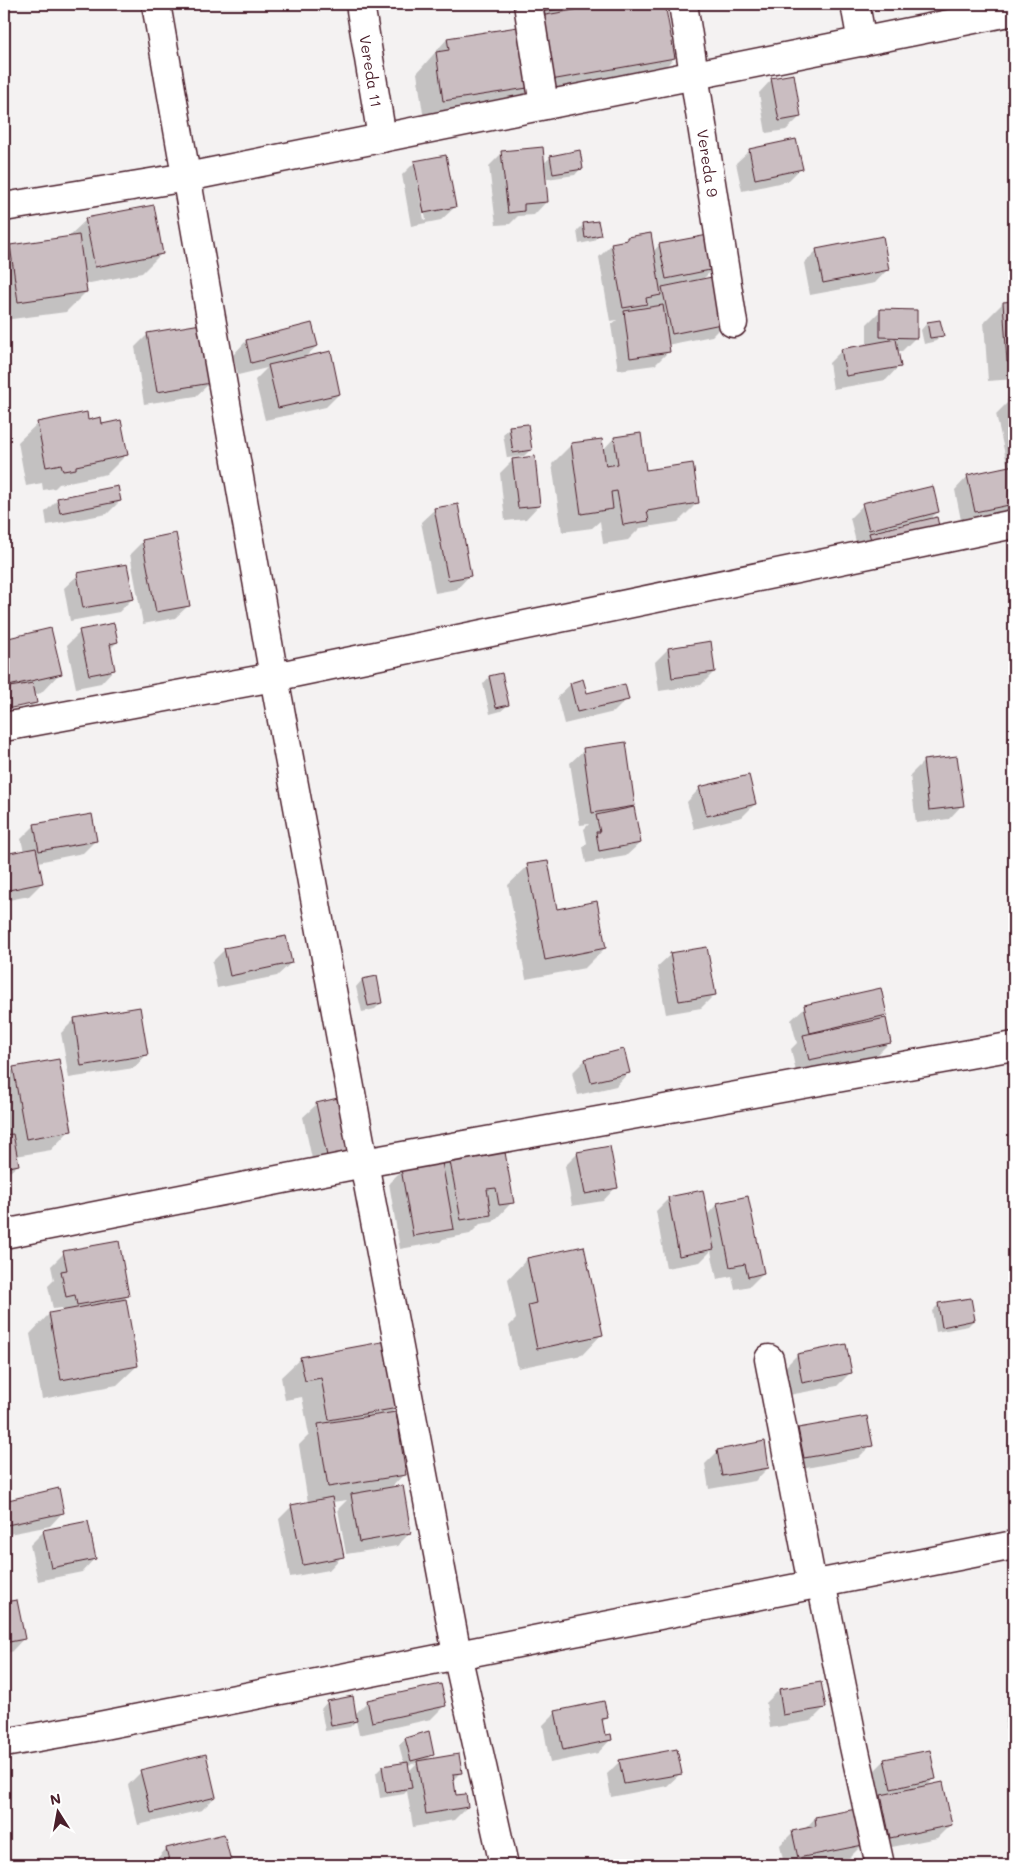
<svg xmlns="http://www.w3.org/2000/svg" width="1018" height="1869" viewBox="0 0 1018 1869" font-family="Mali,sans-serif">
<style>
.shadow{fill:#0003;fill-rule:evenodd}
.building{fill:#cabdc1;stroke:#4a1f2b}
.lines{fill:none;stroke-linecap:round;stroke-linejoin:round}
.minor-casing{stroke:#4a1f2b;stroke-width:31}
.minor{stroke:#fff;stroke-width:28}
.labels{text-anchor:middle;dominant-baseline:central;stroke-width:4;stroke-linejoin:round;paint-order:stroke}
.street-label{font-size:15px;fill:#4a1f2b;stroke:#fff}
</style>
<rect width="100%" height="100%" fill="#f4f2f2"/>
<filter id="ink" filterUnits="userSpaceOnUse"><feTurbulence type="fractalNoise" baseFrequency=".02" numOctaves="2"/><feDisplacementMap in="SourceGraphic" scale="10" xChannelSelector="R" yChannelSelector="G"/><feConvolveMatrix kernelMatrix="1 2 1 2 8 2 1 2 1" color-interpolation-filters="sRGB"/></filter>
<g filter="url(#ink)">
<path class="shadow" d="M517,4H664L674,58L654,78L532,99L530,89L513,106L424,120L417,73L447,39L521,28Z
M772,79L800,117L786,130L766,133L759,93Z
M750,150L801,168L788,181L742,191L736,163Z
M502,153L543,164L551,157L581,168L575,175L547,179L546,172H544L547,201L534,215L518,216L510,224L496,225L489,166Z
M415,162L455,207L441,220L411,226L402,175ZM415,170H417L426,219L424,220Z
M86,220L162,253L142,273L85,284L86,292L66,312L4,320V253L10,246L67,238Z
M584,224L599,235L593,241L579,244L577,231Z
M627,238L653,252L659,245L714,268L702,280L725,323L712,336L667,345L668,352L655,365L618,370L611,325L617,320L610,321L599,257L612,244L623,242Z
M817,250L888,269L875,283L810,295L804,263Z
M1014,302V379L988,381L984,322L1003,303Z
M880,311L916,337L902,351H897L899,366L886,380L833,389L829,363L842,350L867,345V324Z
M939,321L942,335L936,341L924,344L921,330L927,323Z
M148,334L210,383L196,396L144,404L135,347Z
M246,341L317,346L304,358L339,394L326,407L265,420L255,380L267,368L238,375L233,355Z
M1014,400V513L962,525L955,490L968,476L1008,468L996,414L1009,401Z
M87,421L101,425L126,455L107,474L59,484L55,488L43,490L42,483L26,486L18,442L38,423Z
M510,428L530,450L524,456L507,458L503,434Z
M614,438L645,471L697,503L678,522L640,528L628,540L603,544L600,521L592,528L562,532L552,464L571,445L601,440L603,450Z
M513,460L539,505L526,519L505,521L500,473Z
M58,499L120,501L107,514L47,525L45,512Z
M863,505L938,512L930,519L857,547L864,540L856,542L850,518Z
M435,509L470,575L457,589L435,593L421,522Z
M143,541L189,605L175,618L143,624L130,554Z
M78,575L132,599L119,612L70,621L64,588Z
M50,629L60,673L41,693L34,695L35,703L29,709L4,714V711L30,706V703L4,708V640Z
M80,632L117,642L110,649L114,669L101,683L76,688L67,645Z
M668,649L714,672L701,685L659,691L655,662Z
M489,677L508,705L501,711L490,714L483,684Z
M571,684L586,695L627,699L614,712L564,724L557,697Z
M584,750L634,806L633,807L640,843L626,856L586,863L583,847L587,843L584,829L589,824L580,825L570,763Z
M923,762L962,805L949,819L916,823L910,775Z
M700,788L755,804L742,817L694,829L687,802Z
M91,815L96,840L83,853L38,862L42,883L29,896L4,901V856L24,852L21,839L34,826Z
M528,866L556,911L605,948L585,968L526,979L508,885Z
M225,949L291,963L277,976L217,988L212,962Z
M671,954L714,995L701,1008L666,1014L657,967Z
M376,978L381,1003L375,1009L362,1012L356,987L362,980Z
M805,1007L886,1015L880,1020L890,1042L877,1055L796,1072L791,1049L797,1043L791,1020Z
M139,1009L147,1054L134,1068L69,1078L61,1033L74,1020Z
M585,1060L629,1072L616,1086L578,1095L572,1073Z
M14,1069L70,1130L51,1150L16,1156L18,1165L11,1171L4,1172V1078Z
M317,1104L347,1151L334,1164L314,1168L303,1117Z
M502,1143L512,1202L493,1222L480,1224L470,1234L443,1239L440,1242L400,1249L389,1183L402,1170Z
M578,1153L616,1187L603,1201L572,1206L565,1166Z
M669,1198L707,1215L717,1204L763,1273L750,1286L735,1289L732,1276L717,1279L711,1251L700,1262L666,1268L656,1211Z
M64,1253L128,1295L122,1301L137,1366L117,1385L42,1399L30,1334L49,1314L63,1312L62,1308L53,1309L48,1286L54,1280L51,1266Z
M527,1259L601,1335L582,1355L518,1368L509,1326L516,1319L508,1279Z
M970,1299L974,1320L968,1326L936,1332L932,1311L938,1305Z
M797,1355L850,1373L837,1386L789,1395L784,1368Z
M301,1358L397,1407L390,1414L404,1474L390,1489L410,1533L397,1546L346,1554L338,1509L347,1500L332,1502L342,1556L329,1570L290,1577L279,1519L292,1506L308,1503L299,1445L309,1435L302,1397L285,1400L281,1377Z
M799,1430L871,1445L858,1458L791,1471L786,1443Z
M718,1451L768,1468L755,1481L709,1489L705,1464Z
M58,1490L63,1512L50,1526L4,1535V1502Z
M44,1531L95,1558L82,1572L38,1581L30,1545Z
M16,1601L24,1638L11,1652L4,1653V1604Z
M1014,1685V1730L1005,1729L1009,1691Z
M779,1690L824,1708L811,1721L770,1728L766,1703Z
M368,1701L444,1706L431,1719L359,1735L356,1721L350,1727L325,1731L321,1709L327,1702L355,1714Z
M556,1712L607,1718L601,1723L604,1737L611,1739L598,1753L550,1763L543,1725Z
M406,1739L433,1754L426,1761L461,1772L453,1780L455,1796L467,1807L454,1820L413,1827L407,1791L404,1794L380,1798L376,1773L382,1767L404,1764L399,1745ZM417,1763L408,1772L407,1765Z
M885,1760L935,1778L927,1786L950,1825L937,1838L877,1850L872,1773Z
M620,1761L681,1773L667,1786L611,1797L607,1774Z
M141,1772L215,1797L202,1810L138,1825L128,1785Z
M815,1818L862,1845L849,1858L810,1865H784L780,1845L793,1832L804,1830Z
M224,1836L230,1865H154L153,1863L166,1849Z"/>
<path class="building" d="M539,4H591L541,12Z
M608,4H665L675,58L551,80L540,16Z
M524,26L534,87L443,101L436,52L449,50L447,38Z
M794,74L801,117L779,121L771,78Z
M796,139L803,169L755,179L749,149Z
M543,147L548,202L524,204V211L508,213L501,151Z
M580,150L583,169L553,174L550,156Z
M446,155L456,207L424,213L414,161Z
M154,205L163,254L95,267L85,218Z
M598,221L601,235L585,238L583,223Z
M651,233L661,295L646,298L647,304L623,308L611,243L627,240V237Z
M79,235L87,292L18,302L10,245Z
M708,235L715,269L666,279L659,244Z
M883,236L889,270L823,283L816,249Z
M717,276L726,323L672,334L662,287Z
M1014,301V362H1007L1003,302Z
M663,305L670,352L630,358L624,311Z
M880,309L917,310V338L880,337Z
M940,320L944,336L930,338L927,322Z
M312,323L318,346L251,363L246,340Z
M201,324L211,383L157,392L147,333Z
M896,339L901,367L846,376L841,349Z
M331,351L340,394L278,408L268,365Z
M1014,398V425L1008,400Z
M87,412L88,420L101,417L102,424L121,420L128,455L76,466V469L63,471L61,464L46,467L37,422Z
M528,424L532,450L513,453L509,426Z
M641,433L646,470L693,463L699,503L647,511L649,521L623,525L617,491L611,492L613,509L581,514L571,443L602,439L606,466L618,464L614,437Z
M535,456L540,506L518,508L512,459Z
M1014,465V504L975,512L967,475Z
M118,486L121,501L60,513L57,498Z
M933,486L939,512L869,530L862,503Z
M458,504L471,576L448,580L434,508Z
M937,517L941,535L874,550L869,533Z
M176,533L190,606L156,612L142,540Z
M127,564L134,599L83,608L77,573Z
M114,623L118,642L110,644L115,670L89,675L79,630Z
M51,628L62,674L4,687V639Z
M711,641L715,672L672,678L668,648Z
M502,673L509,705L496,708L489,676Z
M583,679L587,693L625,684L629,700L577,712L570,683Z
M33,683L37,703L6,709L4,688Z
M626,742L635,806L592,813L583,748Z
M957,756L964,806L929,810L923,760Z
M749,775L756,804L707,816L699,787Z
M634,807L641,843L599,851L596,832H600L596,815Z
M92,814L97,841L39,851L34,824Z
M36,848L43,883L4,891V854Z
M548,861L557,909L597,901L606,948L545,960L527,864Z
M286,936L292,963L230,976L224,948Z
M707,947L716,995L679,1001L670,953Z
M377,976L382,1003L368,1006L362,979Z
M881,988L887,1015L810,1033L804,1005Z
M140,1007L148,1055L81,1066L74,1018Z
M886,1018L891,1043L809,1060L803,1035Z
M624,1049L630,1073L591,1082L585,1059Z
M59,1059L72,1131L26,1139L13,1067Z
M338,1098L349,1151L327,1156L316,1103Z
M13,1134L19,1165L4,1168V1135Z
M503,1141L514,1203L499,1205L496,1188L487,1189L491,1215L461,1220L448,1151Z
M610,1146L618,1188L585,1194L577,1152Z
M442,1162L454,1229L413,1236L401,1169Z
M703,1190L714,1249L679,1256L668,1197Z
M748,1196L764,1273L748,1277L745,1264L730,1267L717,1203Z
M119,1241L129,1296L77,1305L75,1295L66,1297L61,1271L67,1270L63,1251Z
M584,1246L603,1335L537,1349L528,1305L536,1303L527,1258Z
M971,1298L975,1320L942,1327L938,1303Z
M126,1299L138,1366L61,1380L49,1313Z
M387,1341L398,1408L329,1420L321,1378L305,1381L300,1357Z
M846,1344L852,1373L802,1383L797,1354Z
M396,1412L406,1475L328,1487L318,1424Z
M867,1416L873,1446L804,1458L798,1428Z
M765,1441L769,1468L722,1476L717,1450Z
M403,1485L411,1533L359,1542L351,1494Z
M59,1488L64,1513L7,1525L4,1501Z
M332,1497L344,1557L303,1565L291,1505Z
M88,1521L96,1559L51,1568L43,1530Z
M17,1600L25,1639L4,1643V1602Z
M821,1682L826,1708L783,1715L779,1689Z
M441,1684L446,1706L372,1722L367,1700Z
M353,1696L357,1721L331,1726L327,1701Z
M604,1701L608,1718L602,1719L605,1735L611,1734L612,1740L563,1750L555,1711Z
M429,1731L434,1755L411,1761L405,1738Z
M677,1749L682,1774L624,1784L619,1760Z
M930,1750L936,1779L891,1789L884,1759Z
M206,1754L216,1797L151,1813L140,1770Z
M459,1754L462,1773L453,1774L456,1795L466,1794L468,1807L426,1814L417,1761Z
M408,1762L412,1788L386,1792L382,1766Z
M943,1782L952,1825L890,1838L881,1795Z
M856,1809L863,1845L798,1858L792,1831L816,1826L815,1817Z
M224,1834L232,1865H170L166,1848Z"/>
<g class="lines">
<g class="minor-casing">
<g id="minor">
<path d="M156,4L274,677L364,1163L457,1654L504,1865"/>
<path id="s1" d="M360,4L382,138"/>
<path d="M528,4L544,105"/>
<path id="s2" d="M683,4L733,323"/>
<path d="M855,4L862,42"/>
<path d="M4,207L187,177L1014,11"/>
<path d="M4,727L274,677L1014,524"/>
<path d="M4,1234L364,1163L1014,1046"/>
<path d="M769,1359L812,1584"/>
<path d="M821,1582L853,1742L880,1865"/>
<path d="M4,1743L89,1728L1014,1545"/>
</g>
</g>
<use href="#minor" class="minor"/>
</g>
</g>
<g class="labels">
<g class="street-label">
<text stroke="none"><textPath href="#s1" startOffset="68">Vereda 11</textPath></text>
<text stroke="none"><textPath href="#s2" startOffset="161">Vereda 9</textPath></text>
</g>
</g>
<rect width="1018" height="1869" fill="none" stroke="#fff" stroke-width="20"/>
<rect x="10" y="10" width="998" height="1849" fill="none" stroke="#4a1f2b" stroke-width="2" filter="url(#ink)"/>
<g transform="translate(58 1812) rotate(349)" stroke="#ffffff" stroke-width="4" paint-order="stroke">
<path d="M0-4L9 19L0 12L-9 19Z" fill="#4a1f2b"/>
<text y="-8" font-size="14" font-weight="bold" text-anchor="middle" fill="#4a1f2b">N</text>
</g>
</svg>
